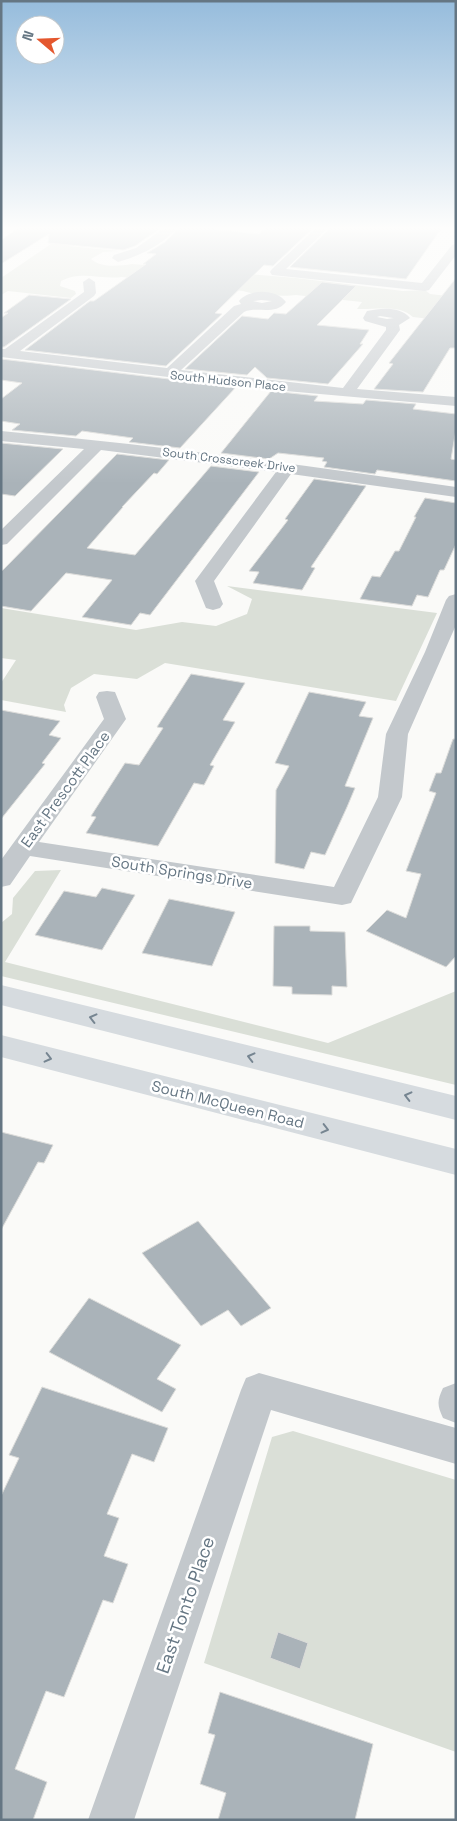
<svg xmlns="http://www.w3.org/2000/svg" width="457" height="1821" viewBox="0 0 457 1821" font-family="'Space Grotesk',sans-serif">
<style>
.green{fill:#dadfd7}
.building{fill:#aab3b9;stroke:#dcdcda}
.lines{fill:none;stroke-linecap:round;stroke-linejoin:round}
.minor{fill:#c3c8cc;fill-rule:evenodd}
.secondary{fill:#d6dbdf;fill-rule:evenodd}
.oneway{stroke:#768591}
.labels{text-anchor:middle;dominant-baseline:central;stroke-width:5;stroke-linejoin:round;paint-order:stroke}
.far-street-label{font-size:12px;fill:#657683;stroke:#fff}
.street-label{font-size:15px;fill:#657683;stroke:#fff}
.near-street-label{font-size:18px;fill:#657683;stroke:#fff}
</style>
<rect width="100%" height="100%" fill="#fafaf8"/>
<path class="green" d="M73,229H91L68,246L119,251L103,252L91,259C101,268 119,266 132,264L296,278L403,291L425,290L430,294L456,297V322L413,317C400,304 374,310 357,309L362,302L296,295C284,297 254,295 243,291L122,277C101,280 82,270 61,281L60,286L75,291L76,294L71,298L8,291L1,295V278Z
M227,586L437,613L396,701L165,663L137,679L94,674L71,688L64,705L66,712L1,700V683L16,660L1,658V608L136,630L182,622L216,626L247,614L252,599Z
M61,870L5,962L328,1043L456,991V1085L1,976V923L12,914L13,898L35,871Z
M293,1431L456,1480V1752L204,1663L272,1437Z"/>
<path class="building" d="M17,229H159L135,246L123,250L48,243L49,234L1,264V240Z
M178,229H212L259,234L264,229H312L273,266L264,265L215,313L222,314L166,366L25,350L90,301H94L146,264H143L156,254L147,253L165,242Z
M329,229H441L406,279L290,267Z
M456,278V348H450L423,392L374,389L393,364L389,363Z
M322,282L356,286L317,325L369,330L360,344H363L328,384L267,378L255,367L247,375L185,369L242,316L268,319L274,313L286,314Z
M29,295L71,299L4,347H1V318L8,313H4Z
M1,359L236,387L180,448L129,442L133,438L82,431L76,436L12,430L20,424L1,421V399L22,383L1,380Z
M271,391L318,396L314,401L363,404L366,400L416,404L413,409L456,414V429L451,459L456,460V481L377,470L375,474L324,467L327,462L322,461L324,458L278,453L269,459L221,453Z
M1,443L63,449L15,496L1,494Z
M117,454L169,460L157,474L154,473L122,507H123L87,548L135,555L211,466L259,472L150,615L140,613L131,625L82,617L112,580L66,573L31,611L1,606V572Z
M314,479L366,486L311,567L315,568L302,590L253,583L259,572L249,571L288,520L285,519Z
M425,498L456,503V544L444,570H440L428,597L417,595L412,606L360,599L372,576L380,577L395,551H399L416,517H414Z
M191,674L245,683L223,720L235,722L210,765L214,766L204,785L194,783L158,846L86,833L96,817L91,816L125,763L139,765L163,728L157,727Z
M309,692L366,702L359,716L373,718L345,786L355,788L347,807L325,855L311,852L304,869L275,863L276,790L289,766L275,763Z
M1,710L60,721L49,735L61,738L42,763L45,764L1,819Z
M453,739H456V956L446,967L366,931L387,910L406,918L421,874L406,871L436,793L429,791L436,773H441Z
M102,888L135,895L102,950L35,935L64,891L96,897Z
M169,899L235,912L212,966L142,953Z
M274,926H310V931L345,932L347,987L332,986V995L292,994V987L273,986Z
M1,1132L53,1145L44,1163L38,1162L1,1230Z
M198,1221L271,1308L241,1326L228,1310L201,1326L142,1253Z
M89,1298L181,1345L157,1379L176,1389L162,1412L49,1352Z
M42,1387L168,1428L154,1462L132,1454L107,1514L119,1518L104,1556L128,1564L113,1603L103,1600L64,1697L46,1691L15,1769L47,1782L33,1820H1V1496L19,1458L9,1455Z
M278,1632L308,1643L300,1669L270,1658Z
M220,1692L373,1744L355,1820H218L226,1793L200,1784L215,1735L208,1733Z"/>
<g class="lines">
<path class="minor" d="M163,229H176C161,246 139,256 118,262L112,258L114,255L136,248Z
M315,229H327L286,269L422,283L452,245L456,244V255L429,290L425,291L272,275L270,272L272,269Z
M89,278L95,282L96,293L94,296L20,351L167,368L234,306L241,304L239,301C249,288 277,289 286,302C275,316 257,306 244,312L181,370L343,388L386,330V327L365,321L363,318L367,311C381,308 400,306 410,318L399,325L400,330L357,389L456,397V406L286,391L1,357V349H5L84,292L83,282ZM261,300L272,301L262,303L253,301ZM380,316L393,318H394L387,319L377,317Z
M1,431C154,445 304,465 456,487V497L291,474L214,581L223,604L220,608L213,610L206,608L195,581L276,472L101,450L7,544L1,545V530L84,449L1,441Z
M456,594V625L408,734L402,797L351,903L342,905L30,856L10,885L1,887V860L104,719L96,697L99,692L107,691L115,692L126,719L39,842L334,887L378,797L386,734L425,652L446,600L449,596Z
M259,1373L456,1428V1464L271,1410L134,1820H88L241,1390L246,1378Z
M456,1383V1423L443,1418C437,1405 437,1401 443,1388Z"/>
<path class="secondary" d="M1,985L456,1096V1120L1,1005Z
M1,1035L456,1149V1175L1,1057Z"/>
</g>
<defs><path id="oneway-chevron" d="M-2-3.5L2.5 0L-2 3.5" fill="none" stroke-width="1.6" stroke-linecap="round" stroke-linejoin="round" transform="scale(1.25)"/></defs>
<g class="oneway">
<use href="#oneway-chevron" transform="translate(93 1018) rotate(-166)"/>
<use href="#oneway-chevron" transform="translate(251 1057) rotate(-166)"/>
<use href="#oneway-chevron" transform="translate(48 1058) rotate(14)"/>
<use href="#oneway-chevron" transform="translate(408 1096) rotate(-166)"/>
<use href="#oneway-chevron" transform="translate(325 1129) rotate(14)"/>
</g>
<linearGradient id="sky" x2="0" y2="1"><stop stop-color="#96bcdc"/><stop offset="0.47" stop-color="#fdfdfc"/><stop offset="1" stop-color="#fdfdfc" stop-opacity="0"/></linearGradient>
<rect width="457" height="484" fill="url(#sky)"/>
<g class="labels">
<g class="far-street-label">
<text transform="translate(228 381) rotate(6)">South Hudson Place</text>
<text transform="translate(229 460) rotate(7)">South Crosscreek Drive</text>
</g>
<g class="street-label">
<text transform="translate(65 789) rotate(-54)">East Prescott Place</text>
<text transform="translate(182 872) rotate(9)">South Springs Drive</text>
<text transform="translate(228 1104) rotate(14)">South McQueen Road</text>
</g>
<g class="near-street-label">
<text transform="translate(185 1605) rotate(-71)">East Tonto Place</text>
</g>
</g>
<rect width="457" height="1821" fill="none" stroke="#657683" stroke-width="5"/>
<g transform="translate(40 40) rotate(289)"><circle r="24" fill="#ffffff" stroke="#c1c8cd"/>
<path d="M0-4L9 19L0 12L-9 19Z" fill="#e4572e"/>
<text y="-8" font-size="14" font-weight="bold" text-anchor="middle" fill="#657683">N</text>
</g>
</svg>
